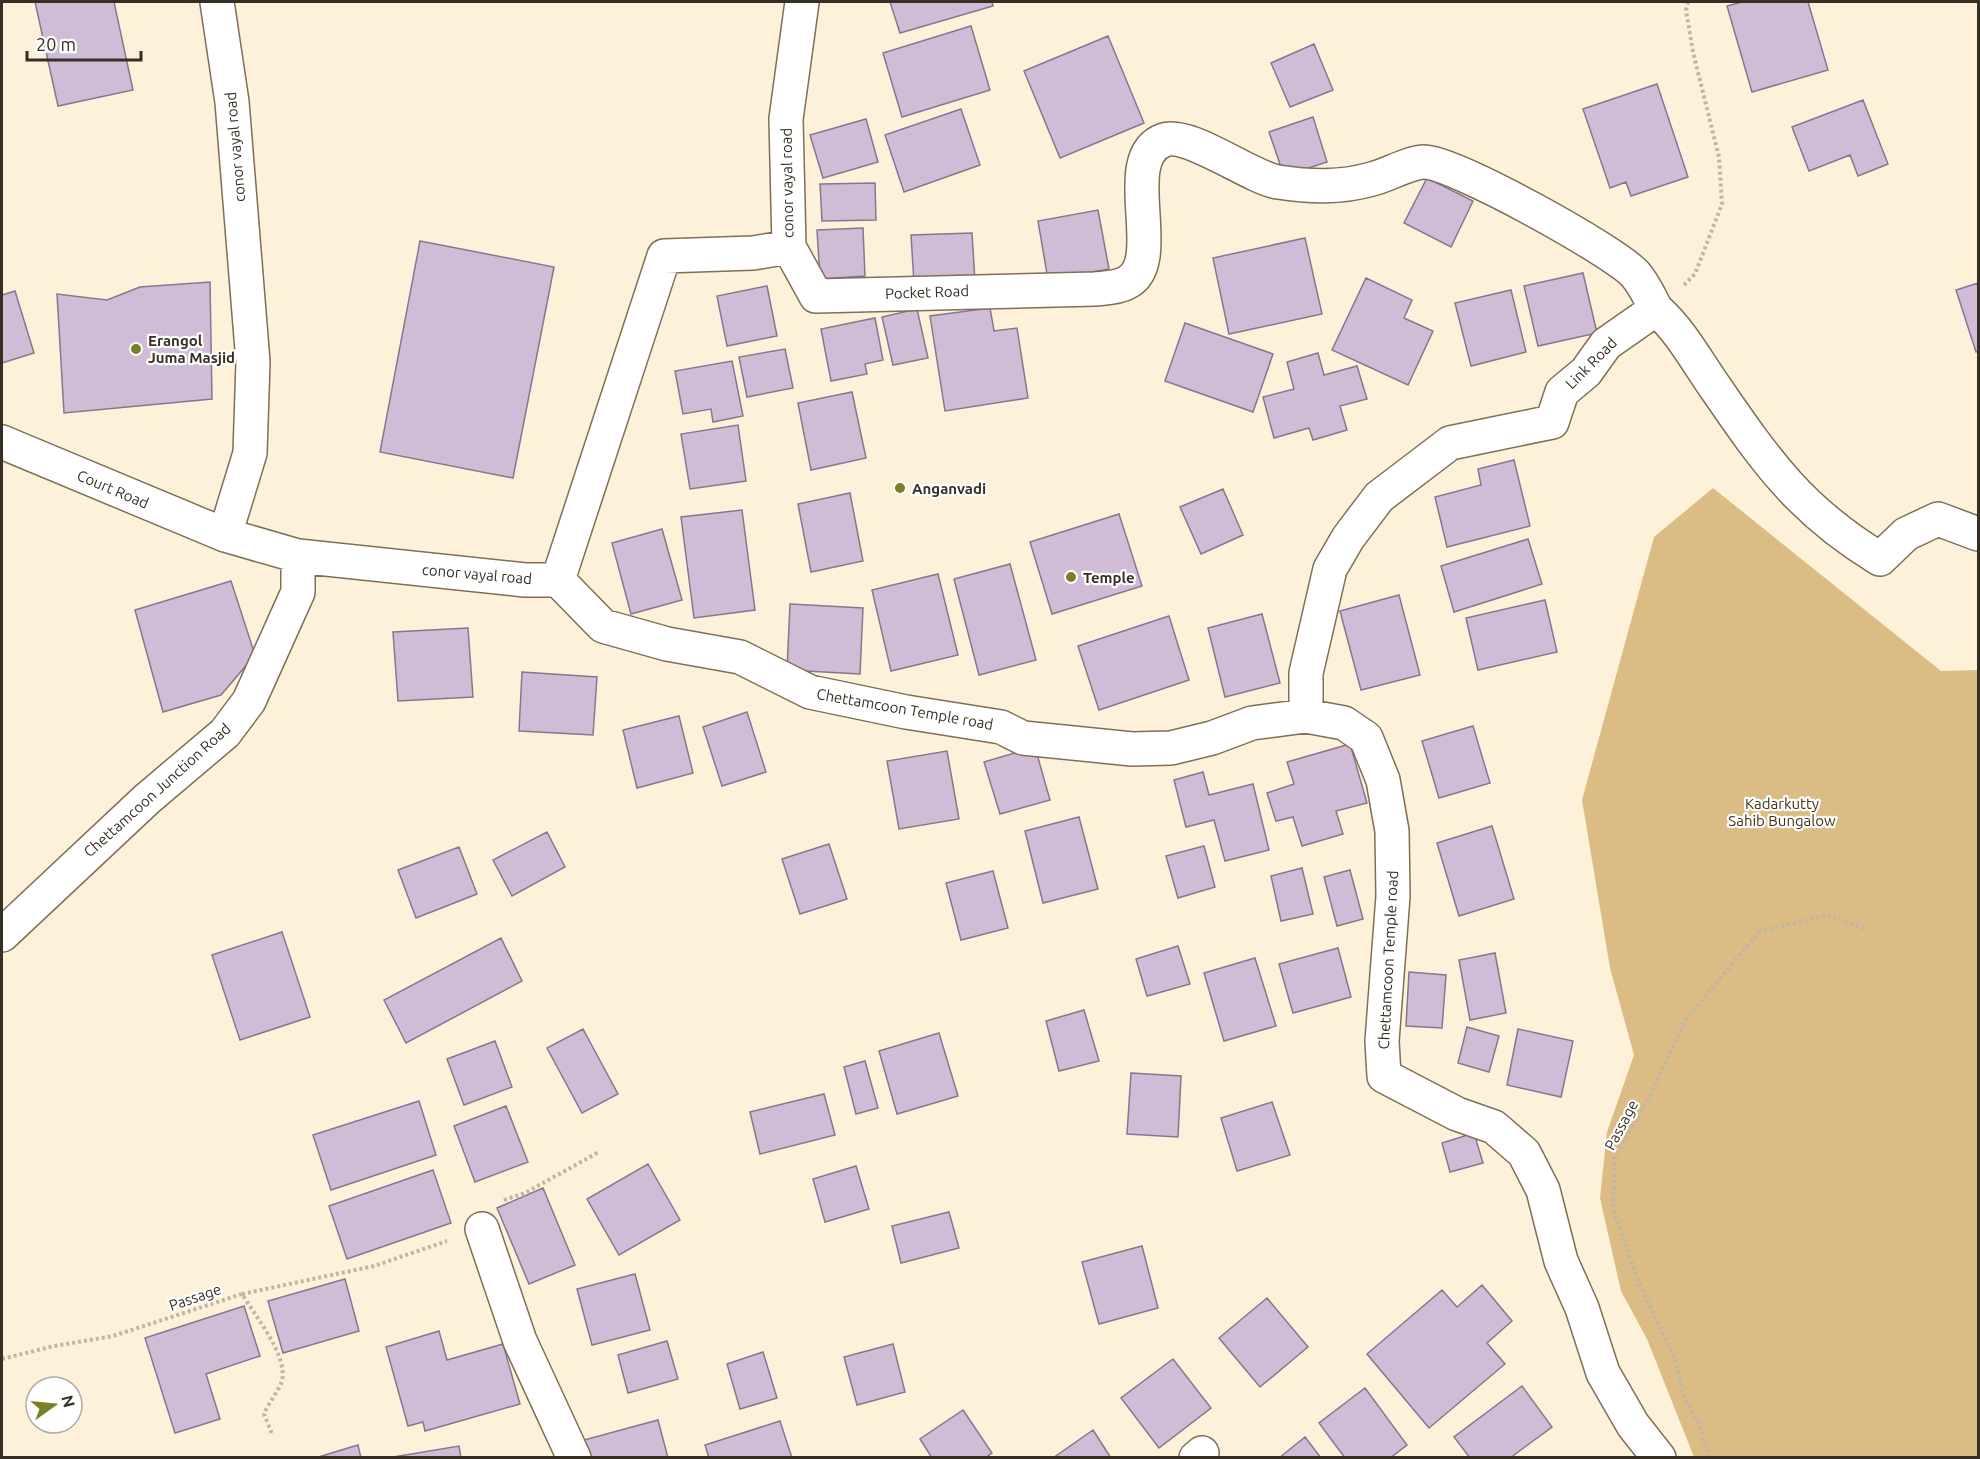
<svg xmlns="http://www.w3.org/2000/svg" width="1980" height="1459" viewBox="0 0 1980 1459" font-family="Ubuntu,sans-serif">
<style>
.green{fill:#dbbc84}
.building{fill:#d0bcd7;stroke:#88768e;stroke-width:1.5}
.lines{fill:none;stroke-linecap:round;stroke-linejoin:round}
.street-casing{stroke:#7e6f55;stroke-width:36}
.path{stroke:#c1b6a2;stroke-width:4;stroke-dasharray:3 3;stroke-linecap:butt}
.street{stroke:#fff;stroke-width:33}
.poi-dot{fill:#7a7f29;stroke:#fff;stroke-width:2}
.labels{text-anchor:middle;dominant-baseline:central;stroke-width:4.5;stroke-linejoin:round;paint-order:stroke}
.street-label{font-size:15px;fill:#362f24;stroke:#fff}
.poi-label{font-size:15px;font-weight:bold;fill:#362f24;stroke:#fff;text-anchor:start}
.park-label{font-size:15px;fill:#403111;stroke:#fff}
</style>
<rect width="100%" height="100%" fill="#fef1d9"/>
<path class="green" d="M1713,488L1941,671L1978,670V1457H1694L1647,1339L1621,1291L1600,1198L1607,1132L1634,1055L1610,968L1582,800L1654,537Z"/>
<path class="building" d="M35,2H114L133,90L58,106Z
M890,2H992L993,6L900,33Z
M1742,2H1808L1828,70L1752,92L1727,6Z
M971,26L990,90L902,117L883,53Z
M1108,36L1144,123L1060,158L1024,71Z
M1314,44L1333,90L1290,107L1271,63Z
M1657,84L1688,177L1631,196L1626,182L1610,188L1583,109Z
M1863,100L1888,164L1858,176L1850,155L1809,171L1792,127Z
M961,109L980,165L904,192L885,135Z
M1313,117L1327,162L1284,176L1269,132Z
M866,119L878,162L823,178L810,135Z
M1427,178L1473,201L1451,247L1404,223Z
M875,183L876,220L822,221L820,184Z
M1098,210L1109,269L1048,280L1038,221Z
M863,228L865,276L820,279L817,230Z
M972,233L975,281L914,283L911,235Z
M1305,238L1322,314L1229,334L1213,258Z
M420,241L554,267L513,478L380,452Z
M1583,273L1597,333L1538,346L1524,286Z
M1366,278L1412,300L1404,318L1433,331L1408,385L1332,350Z
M210,282L212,399L64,413L57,294L107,300L140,287Z
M1978,283V351L1976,352L1956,290Z
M767,286L777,336L727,346L717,296Z
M1511,290L1526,352L1471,366L1455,303Z
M15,291L34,353L2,363V295Z
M990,308L994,331L1017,328L1028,398L945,411L930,316Z
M917,309L928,358L893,365L882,317Z
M875,318L883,360L865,364L867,374L831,381L821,329Z
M1185,323L1273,354L1253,412L1165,381Z
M785,349L793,388L747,397L739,357Z
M1318,353L1324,375L1357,366L1367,399L1340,406L1347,430L1313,440L1309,428L1274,438L1263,397L1294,389L1287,362Z
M732,361L743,416L713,422L711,409L683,414L675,371Z
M852,392L866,458L811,470L798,403Z
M738,425L746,481L690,489L681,434Z
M1514,460L1530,526L1447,547L1435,497L1481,485L1478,469Z
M1223,489L1243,535L1201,554L1180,507Z
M850,493L863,561L811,572L798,504Z
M742,510L755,610L694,618L681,517Z
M1119,514L1142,586L1052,614L1030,542Z
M662,529L682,600L631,614L612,543Z
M1528,539L1542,584L1454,612L1441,566Z
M1010,564L1036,660L979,675L954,579Z
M938,574L958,655L891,671L872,590Z
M231,581L255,655L221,695L163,712L135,610Z
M1399,595L1420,675L1361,690L1340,611Z
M1545,600L1557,652L1478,670L1466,618Z
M790,604L863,608L860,674L787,670Z
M1262,614L1280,683L1225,697L1208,628Z
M1169,616L1189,680L1099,710L1078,646Z
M468,628L473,697L398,701L393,632Z
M522,672L597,677L593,735L519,731Z
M747,712L766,772L722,786L703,727Z
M679,716L693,773L637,788L623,730Z
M1473,726L1490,783L1439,798L1422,741Z
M1350,744L1367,803L1336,811L1343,834L1302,846L1293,817L1276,821L1267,793L1294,784L1287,762Z
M1035,747L1050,800L1000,814L984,762Z
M947,751L959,819L899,829L887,761Z
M1203,772L1209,795L1253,784L1269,850L1225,861L1214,820L1186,827L1174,780Z
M1079,817L1098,889L1043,903L1025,831Z
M1492,826L1514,899L1459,916L1437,843Z
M547,832L565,867L512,896L493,860Z
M829,844L847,899L800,914L782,859Z
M1204,846L1215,887L1178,898L1166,856Z
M459,847L477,894L416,918L398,870Z
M1302,868L1313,914L1281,921L1271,876Z
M1350,870L1363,919L1337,926L1324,877Z
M993,871L1008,928L961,940L946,883Z
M282,932L310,1017L240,1040L212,955Z
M501,938L522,981L406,1043L384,1000Z
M1178,946L1190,984L1147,996L1136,959Z
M1338,948L1351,997L1293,1013L1279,964Z
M1495,953L1506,1013L1470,1020L1459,960Z
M1255,958L1276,1026L1224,1041L1204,973Z
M1409,972L1446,975L1442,1028L1406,1026Z
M1084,1010L1099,1061L1059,1071L1046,1021Z
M1467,1027L1499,1036L1489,1072L1458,1063Z
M583,1029L618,1094L582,1113L547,1048Z
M1518,1029L1573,1041L1561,1097L1507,1085Z
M939,1033L958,1096L897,1114L879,1051Z
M495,1041L512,1087L464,1105L447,1059Z
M865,1061L878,1108L856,1114L844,1067Z
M1131,1073L1181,1076L1178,1137L1127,1134Z
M824,1094L835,1135L760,1154L750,1112Z
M419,1101L436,1155L331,1190L313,1135Z
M1272,1102L1290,1155L1237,1171L1221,1118Z
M506,1106L528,1162L475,1182L454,1126Z
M1474,1133L1483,1163L1450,1172L1442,1143Z
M648,1164L680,1220L619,1255L587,1199Z
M856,1166L869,1209L825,1222L813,1179Z
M433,1170L451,1223L347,1259L329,1206Z
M543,1188L575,1265L529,1284L497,1208Z
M949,1212L959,1248L901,1263L892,1226Z
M1142,1246L1158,1308L1099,1324L1082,1262Z
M635,1274L650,1330L592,1345L577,1289Z
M345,1279L359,1331L283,1353L268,1301Z
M1482,1285L1512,1321L1487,1343L1505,1364L1429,1428L1367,1354L1442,1290L1457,1307Z
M1267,1298L1308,1347L1260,1387L1219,1338Z
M244,1306L260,1356L206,1374L220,1419L175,1433L145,1338Z
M439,1331L447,1360L503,1344L520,1404L425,1431L423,1422L408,1426L386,1347Z
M667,1341L678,1379L628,1393L618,1355Z
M893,1344L905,1392L857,1405L844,1357Z
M763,1352L777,1398L740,1409L727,1364Z
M1173,1359L1211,1408L1159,1448L1121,1398Z
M1522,1386L1552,1427L1510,1458H1470L1454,1437Z
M1365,1388L1407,1445L1390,1458H1345L1319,1423Z
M963,1410L992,1453L985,1458H932L920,1439Z
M658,1420L668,1458H588L584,1440Z
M780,1421L792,1458H709L705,1445Z
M1093,1430L1111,1458H1053Z
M1305,1437L1321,1458H1279Z
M358,1445L361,1458H315Z
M459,1446L461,1458H387Z"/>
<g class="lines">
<g class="street-casing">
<path id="street" d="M217,2L232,102L253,362L250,453L225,535L298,556L525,580H558L664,256L753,253L789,247L786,119L802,2
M789,247L816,296L1095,289C1104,288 1117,288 1126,283C1169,263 1115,158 1164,140C1189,131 1251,178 1278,182C1311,187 1340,188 1372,179C1386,176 1410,162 1424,162C1454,162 1614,251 1635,274C1644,284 1650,298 1656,309
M2,442L225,535
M558,580L603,626L667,644L740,657L810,692L906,712L1001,727L1023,738L1132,749L1171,748L1212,738L1252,723L1306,716L1344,723L1366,738L1383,780L1392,831L1393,896L1382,1041L1384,1076L1457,1114L1494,1127L1524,1153L1543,1190L1561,1261L1582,1308L1603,1373L1633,1425L1659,1458
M1306,716V673L1330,569L1348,538L1379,497L1450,443L1552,422L1562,392L1586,372L1606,344L1656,309C1682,332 1697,362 1717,390C1767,463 1802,512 1880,559L1906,534L1938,519L1978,534
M2,935L147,799L225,733L249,701L298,592V556
M482,1229L520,1341L574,1458
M1196,1458L1202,1453"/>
</g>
<path class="path" d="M1684,285L1695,274L1722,204L1719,157L1693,52L1686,10L1688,2
M504,1200L525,1193L599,1152
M242,1294L374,1266L447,1241
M2,1359L54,1346L113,1336L242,1294C255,1316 288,1355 282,1381C280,1388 268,1404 264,1414L272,1434
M1709,1458L1699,1423L1683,1395L1675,1359L1639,1283L1613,1210L1615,1156L1650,1096L1686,1019L1759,932L1827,915L1866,929"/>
<use href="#street" class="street"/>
</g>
<g class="poi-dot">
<circle cx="136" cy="349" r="6"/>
<circle cx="900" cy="488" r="6"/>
<circle cx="1071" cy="577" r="6"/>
</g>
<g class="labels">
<g class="street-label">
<text transform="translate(235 147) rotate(-95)">conor vayal road</text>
<text transform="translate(787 183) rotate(-91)">conor vayal road</text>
<text transform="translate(927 292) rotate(-2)">Pocket Road</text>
<text transform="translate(1591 363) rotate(-45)">Link Road</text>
<text transform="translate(113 489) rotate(23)">Court Road</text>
<text transform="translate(477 574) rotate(5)">conor vayal road</text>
<text transform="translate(905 709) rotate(10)">Chettamcoon Temple road</text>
<text transform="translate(157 790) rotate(-42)">Chettamcoon Junction Road</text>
<text transform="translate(1388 960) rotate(-87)">Chettamcoon Temple road</text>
<text transform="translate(1621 1125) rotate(-62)">Passage</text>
<text transform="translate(195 1297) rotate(-19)">Passage</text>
</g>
<g class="poi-label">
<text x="148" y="340">Erangol<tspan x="148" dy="17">Juma Masjid</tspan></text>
<text x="912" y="488">Anganvadi</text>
<text x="1083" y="577">Temple</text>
</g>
<g class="park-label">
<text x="1782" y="803">Kadarkutty<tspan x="1782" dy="17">Sahib Bungalow</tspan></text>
</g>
</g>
<rect width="1980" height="1459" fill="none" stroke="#362f24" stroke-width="6"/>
<g transform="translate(54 1405) rotate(75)"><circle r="28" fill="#ffffff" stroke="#afaca7" stroke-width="1.5"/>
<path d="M0-4.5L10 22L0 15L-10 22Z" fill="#7a7f29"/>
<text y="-9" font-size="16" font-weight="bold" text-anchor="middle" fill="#362f24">N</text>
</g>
<path d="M27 51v9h114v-9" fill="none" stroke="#362f24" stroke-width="3"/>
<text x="36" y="51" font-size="18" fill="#362f24" stroke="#ffffff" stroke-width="4.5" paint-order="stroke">20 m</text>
</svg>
